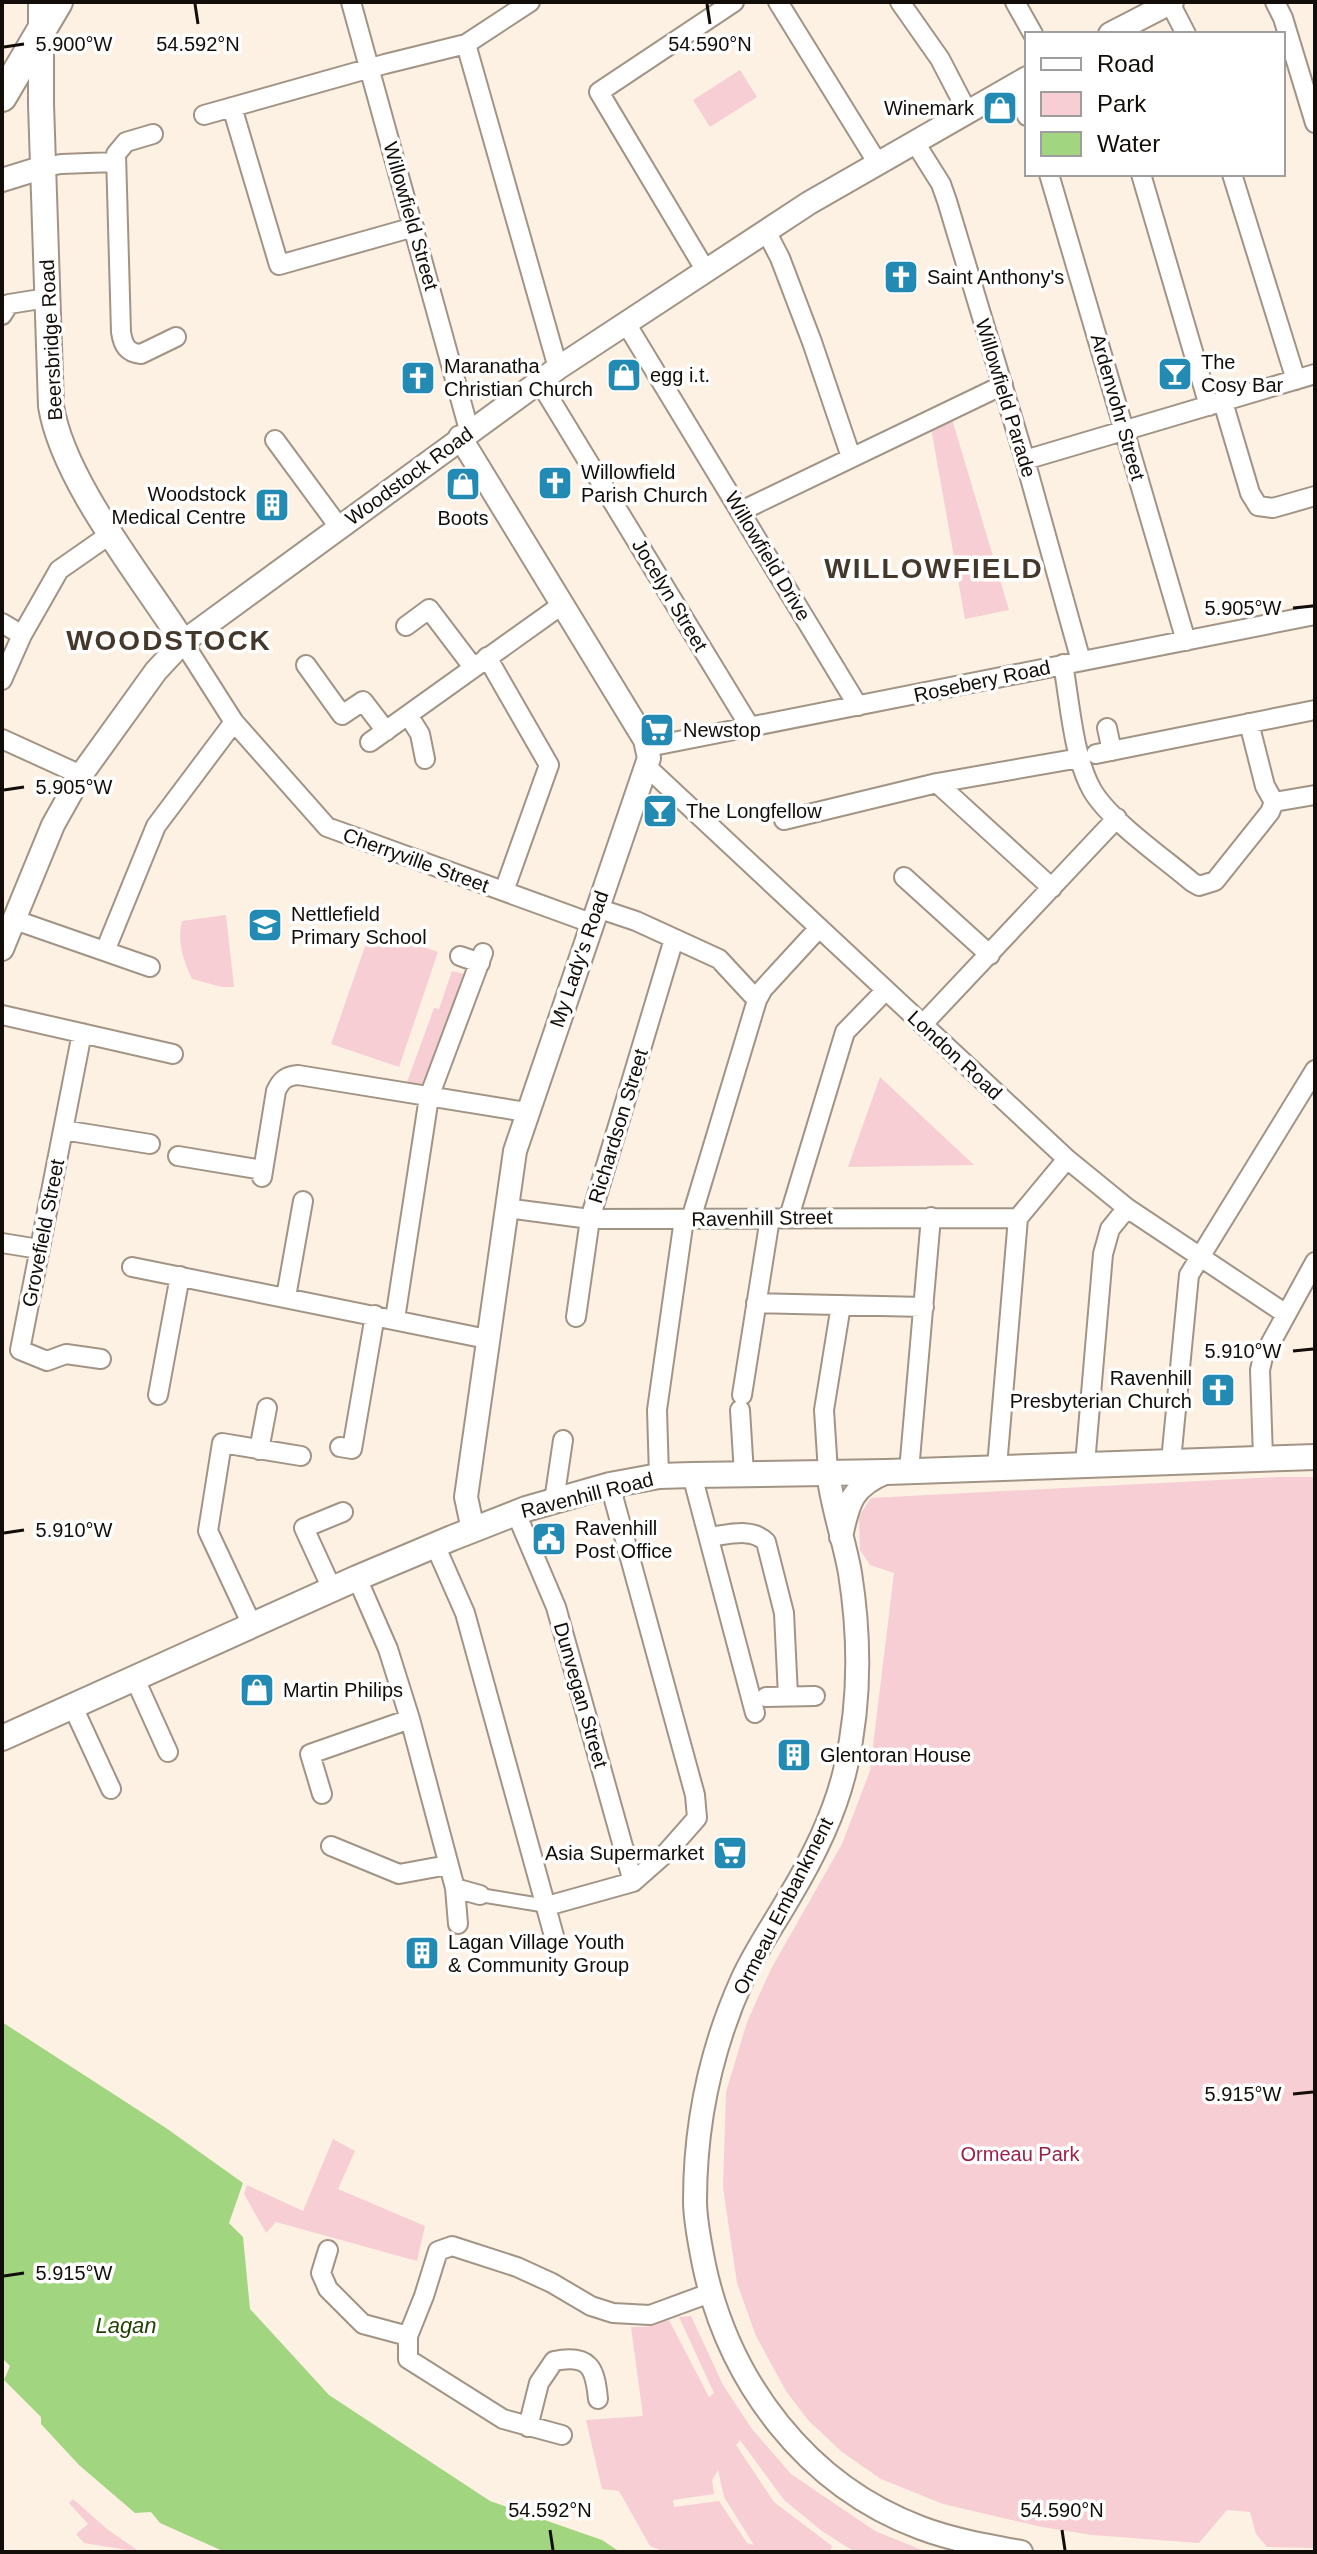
<svg xmlns="http://www.w3.org/2000/svg" width="1317" height="2554" viewBox="0 0 1317 2554" font-family="Helvetica,sans-serif">
<style>
.green{fill:#f6ced4;fill-rule:evenodd}
.water{fill:#a1d57f}
.lines{fill:none;stroke-linecap:round;stroke-linejoin:round}
.pedestrian-casing{stroke:#a29485;stroke-width:16}
.minor-casing{stroke:#a29485;stroke-width:22}
.tertiary-casing{stroke:#a29485;stroke-width:26}
.secondary-casing{stroke:#a29485;stroke-width:28}
.primary-casing{stroke:#a29485;stroke-width:32}
.pedestrian{stroke:#fff;stroke-width:12}
.minor{stroke:#fff;stroke-width:18}
.tertiary{stroke:#fff;stroke-width:22}
.secondary{stroke:#fff;stroke-width:24}
.primary{stroke:#fff;stroke-width:28}
.ticks{fill:none;stroke:#120d08;stroke-width:3}
.labels{text-anchor:middle;dominant-baseline:central;stroke-width:7;stroke-linejoin:round;paint-order:stroke}
.poi-label{font-size:20px;fill:#120d08;stroke:#fff;text-anchor:start}
.street-label{font-size:20px;fill:#120d08;stroke:#fff}
.park-label{font-size:20px;fill:#9a2148;stroke:#fff}
.water-label{font-size:22px;font-style:italic;fill:#224204;stroke:#fff}
.district-label{font-size:28px;font-weight:bold;letter-spacing:2px;fill:#44382b;stroke:#fff}
.ticks-label{font-size:20px;text-anchor:middle;fill:#120d08;stroke:#fff;stroke-width:7;stroke-linejoin:round;paint-order:stroke}
</style>
<rect width="100%" height="100%" fill="#fdf1e4"/>
<path class="green" d="M740,70L757,97L710,127L693,100Z
M952,419L1009,610L965,619L931,428Z
M226,915L234,987H222L192,979C183,960 177,941 182,921Z
M371,929L438,952L399,1067L331,1044Z
M452,971L464,974L466,977L425,1087L406,1085L434,1008L439,1009Z
M880,1077L974,1165L848,1167Z
M1275,1477H1315V2548L1267,2547L1256,2534L1250,2512L1227,2510L1199,2543L1092,2535L1042,2527L943,2504L881,2479L842,2452L808,2420L786,2391L756,2336L737,2283L723,2187L726,2092L747,2022L771,1969L842,1844L870,1771L894,1573L870,1565L860,1550L859,1516L871,1498Z
M333,2139L355,2151L338,2189L425,2226L417,2261L276,2222L266,2233L244,2194L247,2185L303,2211Z
M691,2316L723,2385L752,2429L791,2474L875,2531L927,2552H855L822,2531L784,2500L740,2440L736,2445L774,2502L832,2546L830,2552H665L650,2546L619,2491L602,2489L586,2420L643,2416L631,2327H647L669,2320L709,2397L714,2393L679,2317ZM718,2470L724,2497L754,2545L747,2543L719,2501L674,2507L673,2500L714,2494L712,2480Z
M73,2499L107,2529L140,2552L84,2543L76,2534L88,2524L69,2503Z"/>
<path class="water" d="M2,2022L166,2128L243,2183L229,2223L243,2237L250,2309L329,2395L490,2501L602,2540L620,2552H225L160,2523L151,2512L135,2513L79,2465L41,2424V2417L4,2380L10,2366L2,2358Z"/>
<g class="lines">
<g class="pedestrian-casing">
<path id="pedestrian" d="M480,1895L547,1906"/>
</g>
<g class="minor-casing">
<path id="minor" d="M351,2L469,430
M778,2L877,162
M900,2L940,59L967,111
M1015,2L1033,34
M1275,2L1283,18L1315,123
M1170,3L1186,34
M466,44L558,368
M1012,86L1027,116
M232,107L279,265L414,227
M204,115L385,64L466,44L530,2
M153,134L126,142L116,154L121,332C123,345 127,353 141,354L176,337
M914,141L941,184L947,201L1025,460L1081,661
M44,167L61,164L115,162
M1049,174L1186,641
M1141,174L1209,406
M1232,174L1296,380
M766,231L780,258L812,342L851,457
M706,271L599,92L734,2
M2,315L9,304L47,298
M627,325L858,706
M539,381L750,727
M1223,402L1250,493L1258,506L1273,508L1315,496
M275,440L339,527
M1025,460L1315,374
M741,511L1003,385
M2,623L22,635
M406,626L429,609L473,667
M183,642L234,722L327,827L591,923
M487,657L549,765L504,891
M1063,664C1070,703 1073,756 1092,790C1110,821 1164,858 1192,882L1199,886L1215,881L1270,812L1274,802L1315,795
M306,665L342,715L363,701L386,731
M2,680L22,635L59,570L112,533
M408,715L420,734L425,759
M1249,723L1265,786L1274,802
M1107,728L1112,751
M2,739L81,775
M370,742L563,604
M648,747L1315,615
M1096,754L1315,710
M647,767L1067,1159L1127,1208L1286,1314
M937,783L1052,888
M784,820L937,783L1080,758
M904,877L990,955
M597,908L636,921L719,959L757,1000
M15,920L150,967
M105,951L156,826L234,722
M460,956L480,963
M2,1015L173,1054
M923,1024L1117,818
M82,1033L20,1350L47,1361L66,1354L101,1359
M63,1130L150,1144
M178,1156L263,1170
M262,1177L276,1091C281,1080 286,1076 298,1075L526,1112
M506,1208L590,1219L1018,1218
M789,1217L845,1032L886,990
M691,1219L757,1000L763,989L819,928
M2,1243L39,1249
M132,1267L487,1339
M286,1297L303,1201
M756,1303L924,1307
M576,1317L590,1219L674,939
M395,1319L429,1097L483,953
M158,1395L180,1276
M742,1395L770,1218
M740,1410L744,1474
M340,1447L352,1449L375,1315
M259,1450L267,1408
M1263,1457L1260,1370L1263,1357L1315,1262
M1171,1461L1189,1275L1315,1070
M1085,1464L1103,1254L1110,1229L1127,1208
M997,1467L1018,1218L1067,1159
M909,1471L931,1217
M828,1472L824,1410L841,1305
M692,1475L755,1713
M659,1476L657,1410L684,1219
M554,1501L563,1440
M516,1513L556,1607L633,1882
M709,1537C727,1535 752,1527 766,1542L784,1613L788,1696
M435,1545L465,1613L554,1936
M357,1578L388,1649L410,1719L455,1888L458,1924
M332,1589L304,1528L343,1512
M252,1625L208,1531L222,1443L301,1456
M135,1679L168,1752
M766,1697L815,1696
M73,1707L111,1789
M322,1794L310,1754L410,1719
M331,1846L399,1874L448,1865
M455,1888L480,1895
M547,1906L633,1882L667,1852L697,1818L695,1795L610,1485
M328,2250L321,2273L328,2289L363,2324L408,2336
M528,2427L539,2383L554,2361C590,2354 595,2368 598,2399
M562,2435L503,2419L408,2359V2336L424,2296L438,2251L452,2246L517,2267L552,2283L591,2306L613,2313L650,2315L710,2293"/>
</g>
<g class="tertiary-casing">
<path id="tertiary" d="M1110,34L1172,2
M2,180L44,167
M460,437L645,740L649,758L515,1151L466,1497L473,1530
M2,949L53,825L81,775L156,671L183,642L558,368L809,203L1027,78
M828,1472C832,1507 844,1539 850,1573C860,1636 860,1704 846,1766C836,1812 814,1856 790,1896C774,1924 755,1951 742,1980C711,2049 695,2125 695,2201C695,2221 700,2244 704,2265C729,2382 806,2485 921,2528C953,2540 988,2546 1021,2552
M841,1537C848,1502 852,1486 887,1472"/>
</g>
<g class="secondary-casing">
<path id="secondary" d="M41,2V104L51,406C63,481 141,576 183,642
M2,1738L357,1578L452,1538L526,1509L610,1485L659,1476L692,1475L887,1472L1315,1457"/>
</g>
<g class="primary-casing">
<path id="primary" d="M2,97L58,2"/>
</g>
<use href="#pedestrian" class="pedestrian"/>
<use href="#minor" class="minor"/>
<use href="#tertiary" class="tertiary"/>
<use href="#secondary" class="secondary"/>
<use href="#primary" class="primary"/>
</g>
<path class="ticks" d="M195,4L198,24M707,4L710,24M4,47L24,44M1293,608L1313,606M4,790L24,787M1293,1351L1313,1349M4,1533L24,1530M1293,2094L1313,2092M4,2276L24,2273M550,2530L553,2550M1062,2530L1065,2550"/>
<defs>
<g id="shop-square" transform="scale(1.8)"><rect x="-9" y="-9" width="18" height="18" rx="4" fill="#238bb3" stroke="#fff"/><path d="M-5-2.5h2.3a2.7 3.5 0 0 1 5.4 0H5L5.5 6h-11ZM-1.5-2.5h3a1.5 2.3 0 0 0-3 0Z" fill="#fff"/></g>
<g id="church-square" transform="scale(1.8)"><rect x="-9" y="-9" width="18" height="18" rx="4" fill="#238bb3" stroke="#fff"/><path d="M-1.2-6h2.4v3.5h3.3v2.4h-3.3V6h-2.4V-.1h-3.3v-2.4h3.3Z" fill="#fff"/></g>
<g id="bar-square" transform="scale(1.8)"><rect x="-9" y="-9" width="18" height="18" rx="4" fill="#238bb3" stroke="#fff"/><path d="M-6-5H6L.8 .8V4.5H3.5V6h-7V4.5H-.8V.8Z" fill="#fff"/></g>
<g id="building-square" transform="scale(1.8)"><rect x="-9" y="-9" width="18" height="18" rx="4" fill="#238bb3" stroke="#fff"/><path d="M-4-6H4V6H1V3H-1V6H-4ZM-2.5-4.3h1.7v1.8h-1.7ZM.8-4.3h1.7v1.8H.8ZM-2.5-1h1.7V.8h-1.7ZM.8-1h1.7V.8H.8Z" fill="#fff"/></g>
<g id="supermarket-square" transform="scale(1.8)"><rect x="-9" y="-9" width="18" height="18" rx="4" fill="#238bb3" stroke="#fff"/><path d="M-6-5.5h2.5l.6 2H6L4.5 2H-2.5L-4.4-4H-6ZM-1.5 3.2a1.3 1.3 0 1 0 .1 0ZM3 3.2a1.3 1.3 0 1 0 .1 0Z" fill="#fff"/></g>
<g id="school-square" transform="scale(1.8)"><rect x="-9" y="-9" width="18" height="18" rx="4" fill="#238bb3" stroke="#fff"/><path d="M0-5L7-2L0 1L-7-2ZM-4 1L0 2.5L4 1V4Q0 6-4 4Z" fill="#fff"/></g>
<g id="civic-square" transform="scale(1.8)"><rect x="-9" y="-9" width="18" height="18" rx="4" fill="#238bb3" stroke="#fff"/><path d="M-.6-6.5H3V-4.5H.6V-3L4-1V1h2V6H-6V1h2V-1L-.6-3ZM-1.2 2.5V6h2.4V2.5Z" fill="#fff"/></g>
</defs>
<g fill-rule="evenodd">
<use href="#shop-square" x="1000" y="108"/>
<use href="#church-square" x="901" y="277"/>
<use href="#bar-square" x="1175" y="374"/>
<use href="#shop-square" x="624" y="375"/>
<use href="#church-square" x="418" y="378"/>
<use href="#church-square" x="555" y="483"/>
<use href="#shop-square" x="463" y="484"/>
<use href="#building-square" x="272" y="505"/>
<use href="#supermarket-square" x="657" y="730"/>
<use href="#bar-square" x="660" y="811"/>
<use href="#school-square" x="265" y="925"/>
<use href="#church-square" x="1218" y="1390"/>
<use href="#civic-square" x="549" y="1539"/>
<use href="#shop-square" x="257" y="1690"/>
<use href="#building-square" x="794" y="1755"/>
<use href="#supermarket-square" x="730" y="1853"/>
<use href="#building-square" x="422" y="1953"/>
</g>
<g class="labels">
<g class="poi-label">
<text x="974" y="108" text-anchor="end">Winemark</text>
<text x="927" y="277">Saint Anthony's</text>
<text x="1201" y="362">The<tspan x="1201" dy="23">Cosy Bar</tspan></text>
<text x="444" y="366">Maranatha<tspan x="444" dy="23">Christian Church</tspan></text>
<text x="650" y="375">egg i.t.</text>
<text x="581" y="472">Willowfield<tspan x="581" dy="23">Parish Church</tspan></text>
<text x="246" y="494" text-anchor="end">Woodstock<tspan x="246" dy="23">Medical Centre</tspan></text>
<text x="463" y="518" text-anchor="middle">Boots</text>
<text x="683" y="730">Newstop</text>
<text x="686" y="811">The Longfellow</text>
<text x="291" y="914">Nettlefield<tspan x="291" dy="23">Primary School</tspan></text>
<text x="1192" y="1378" text-anchor="end">Ravenhill<tspan x="1192" dy="23">Presbyterian Church</tspan></text>
<text x="575" y="1528">Ravenhill<tspan x="575" dy="23">Post Office</tspan></text>
<text x="283" y="1690">Martin Philips</text>
<text x="820" y="1755">Glentoran House</text>
<text x="704" y="1853" text-anchor="end">Asia Supermarket</text>
<text x="448" y="1942">Lagan Village Youth<tspan x="448" dy="23">&amp; Community Group</tspan></text>
</g>
<g class="street-label">
<text transform="translate(411 216) rotate(74)">Willowfield Street</text>
<text transform="translate(51 340) rotate(-93)">Beersbridge Road</text>
<text transform="translate(1006 398) rotate(73)">Willowfield Parade</text>
<text transform="translate(1118 407) rotate(74)">Ardenvohr Street</text>
<text transform="translate(409 476) rotate(-36)">Woodstock Road</text>
<text transform="translate(768 556) rotate(59)">Willowfield Drive</text>
<text transform="translate(670 595) rotate(59)">Jocelyn Street</text>
<text transform="translate(982 681) rotate(-12)">Rosebery Road</text>
<text transform="translate(416 860) rotate(20)">Cherryville Street</text>
<text transform="translate(579 959) rotate(-71)">My Lady's Road</text>
<text transform="translate(955 1055) rotate(43)">London Road</text>
<text transform="translate(618 1126) rotate(-73)">Richardson Street</text>
<text transform="translate(762 1218) rotate(-1)">Ravenhill Street</text>
<text transform="translate(43 1233) rotate(-79)">Grovefield Street</text>
<text transform="translate(587 1495) rotate(-14)">Ravenhill Road</text>
<text transform="translate(581 1695) rotate(74)">Dunvegan Street</text>
<text transform="translate(783 1906) rotate(-63)">Ormeau Embankment</text>
</g>
<g class="park-label">
<text x="1020" y="2154">Ormeau Park</text>
</g>
<g class="water-label">
<text x="126" y="2325">Lagan</text>
</g>
<g class="district-label">
<text x="934" y="568">WILLOWFIELD</text>
<text x="169" y="640">WOODSTOCK</text>
</g>
</g>
<g class="ticks-label">
<text x="198" y="51">54.592°N</text>
<text x="710" y="51">54.590°N</text>
<text x="74" y="51">5.900°W</text>
<text x="1243" y="615">5.905°W</text>
<text x="74" y="794">5.905°W</text>
<text x="1243" y="1358">5.910°W</text>
<text x="74" y="1537">5.910°W</text>
<text x="1243" y="2101">5.915°W</text>
<text x="74" y="2280">5.915°W</text>
<text x="550" y="2517">54.592°N</text>
<text x="1062" y="2517">54.590°N</text>
</g>
<rect width="1317" height="2554" fill="none" stroke="#120d08" stroke-width="8"/>
<rect x="1025" y="32" width="260" height="144" fill="#ffffff" stroke="#a09e9c" stroke-width="2"/>
<rect x="1041" y="58" width="40" height="12" fill="#ffffff" stroke="#a09e9c" stroke-width="2"/>
<text x="1097" y="72" font-size="24" fill="#120d08">Road</text>
<rect x="1041" y="92" width="40" height="24" fill="#f6ced4" stroke="#a09e9c" stroke-width="2"/>
<text x="1097" y="112" font-size="24" fill="#120d08">Park</text>
<rect x="1041" y="132" width="40" height="24" fill="#a1d57f" stroke="#a09e9c" stroke-width="2"/>
<text x="1097" y="152" font-size="24" fill="#120d08">Water</text>
</svg>
